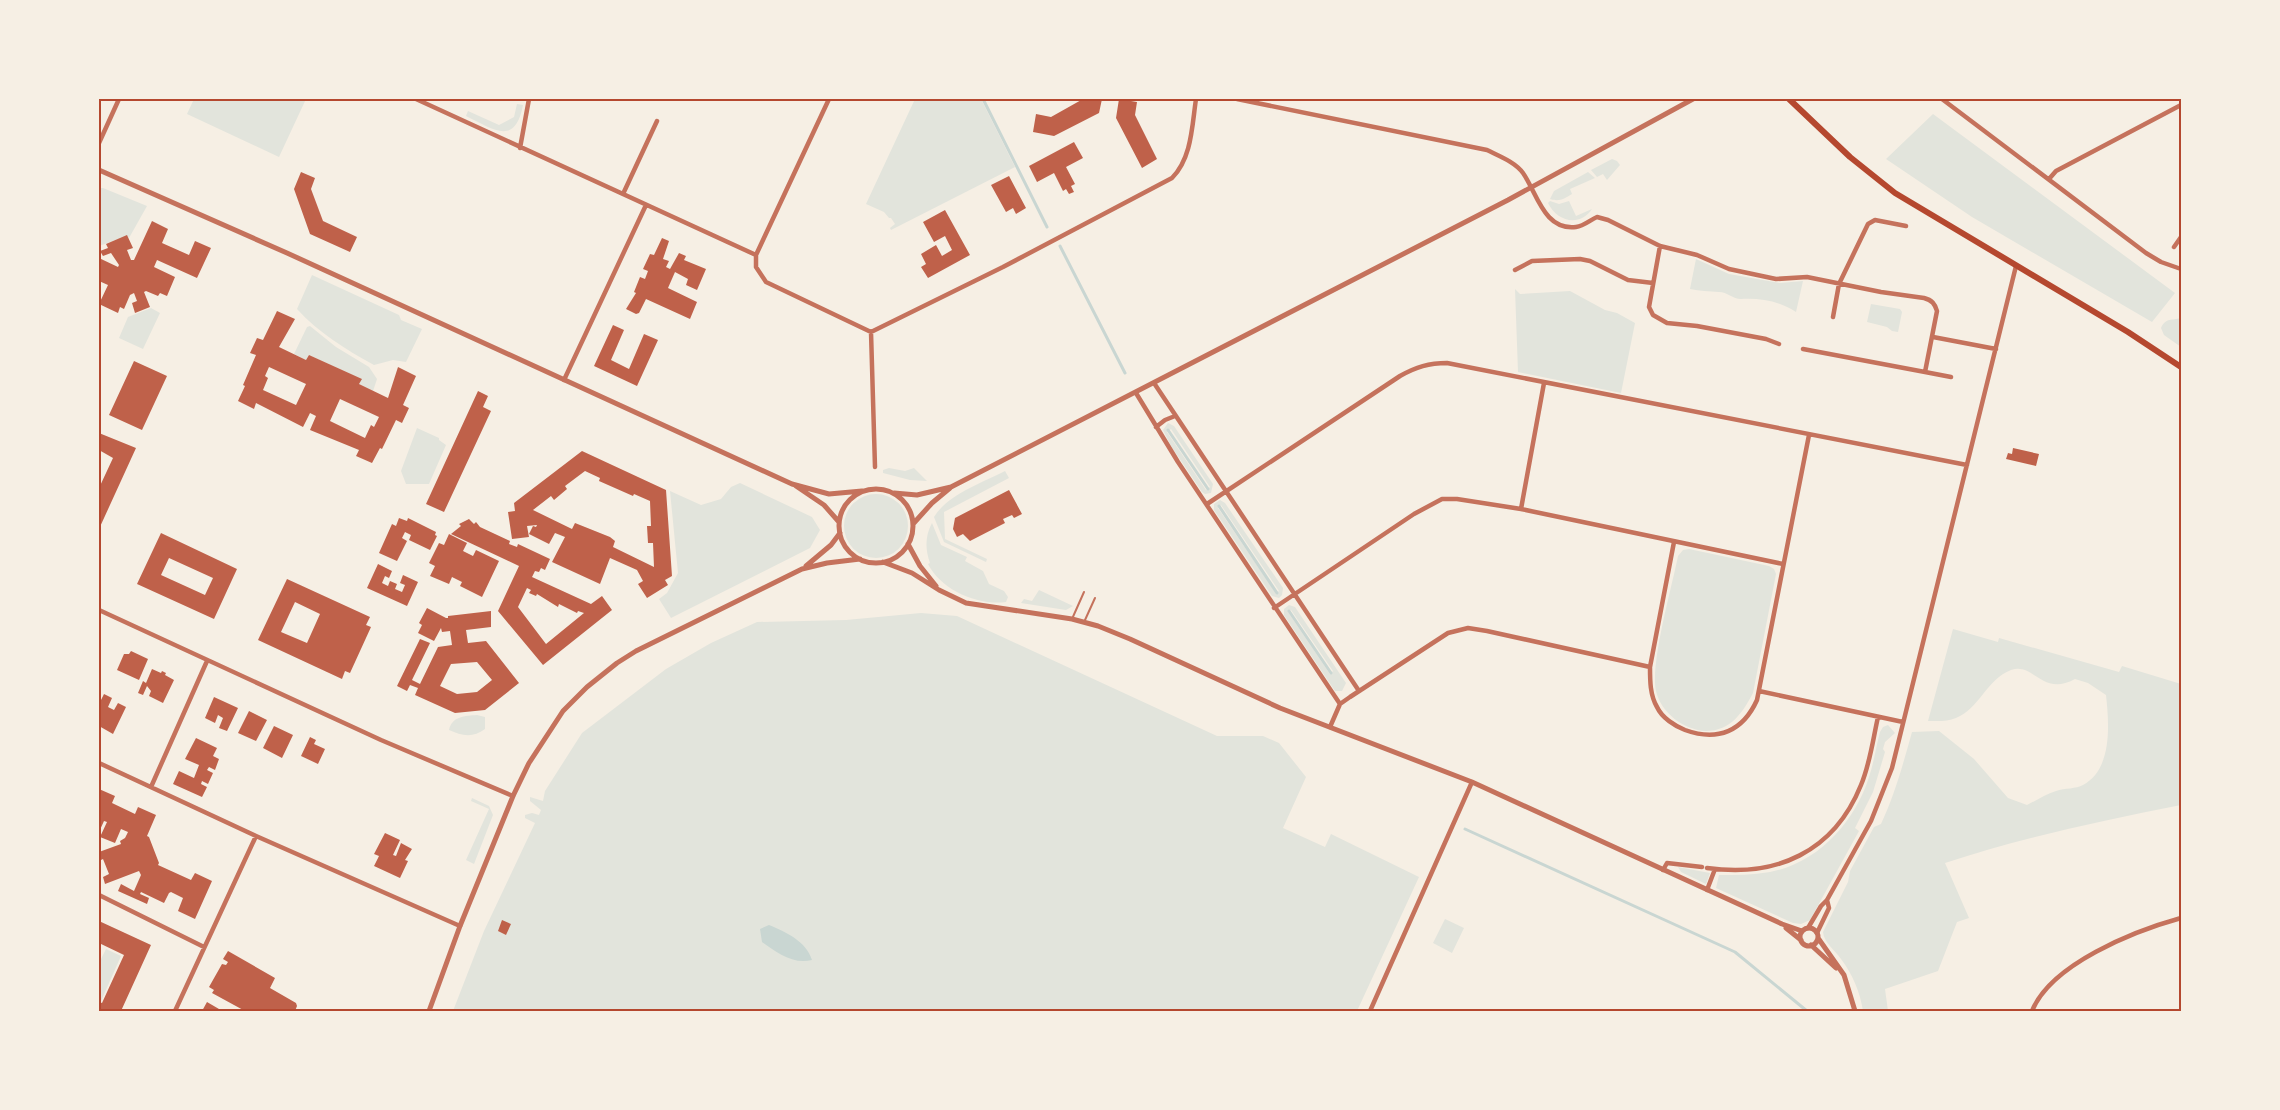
<svg xmlns="http://www.w3.org/2000/svg" width="2280" height="1110" viewBox="0 0 2280 1110" font-family="Literata,serif">
<style>
.green{fill:#e2e4dc;fill-rule:evenodd}
.water{fill:#c9d6d2}
.lines{fill:none;stroke-linecap:round;stroke-linejoin:round}
.stream{stroke:#c9d6d2;stroke-width:3}
.building{fill:#bf614a;fill-rule:evenodd}
.service{stroke:#c5725c;stroke-width:2}
.minor{stroke:#c5725c;stroke-width:4.5}
.tertiary{stroke:#c5725c;stroke-width:5}
.secondary{stroke:#b5482f;stroke-width:6}
.neatline{fill:none;stroke:#b5482f;stroke-width:2}
</style>
<rect width="100%" height="100%" fill="#f6efe4"/>
<path class="green" d="M194,99H306L279,157L187,114Z
M915,99H981L1015,167L891,230L890,228L895,224L891,218H889L884,212L866,204Z
M517,104L523,105C515,147 493,129 466,116L468,111L499,125L514,117Z
M1933,114L2175,293L2152,322L1972,217L1886,159Z
M1612,159L1617,161L1620,165L1607,180L1603,174L1597,177L1591,170Z
M1588,172L1595,178L1570,189L1572,194C1564,199 1559,202 1550,199L1554,191Z
M99,188H103L147,206L129,238L127,236L99,246Z
M1550,201L1559,204L1569,201L1576,216L1592,209C1580,227 1557,222 1548,203Z
M1696,259L1729,274L1780,283L1803,281L1796,312C1779,301 1761,298 1741,299C1733,299 1727,292 1719,292C1709,291 1700,291 1690,289Z
M312,275L399,315L401,320L422,329L406,362L393,360L374,365C345,349 319,333 297,309Z
M1515,289L1520,294L1570,291L1605,310L1617,313L1635,323L1621,393L1518,372Z
M1871,304L1900,309L1902,312L1898,332L1892,331L1887,327L1867,322Z
M151,308L160,313L143,349L119,338L128,317Z
M2181,318V347L2164,335L2161,328C2166,317 2172,321 2181,318Z
M310,326L336,347L369,367L377,379L373,391L359,384L361,379L309,355L306,360L294,354L307,327Z
M1168,423L1174,426L1213,484L1211,493L1205,494L1202,492L1171,446L1163,430ZM1171,429L1210,487L1206,490L1167,432Z
M417,428L439,438V440L446,445L429,484H406L401,471Z
M889,468L905,471L914,468L927,481L910,480L883,473V470Z
M1005,471L1009,478L944,512L945,539L987,559L986,562L944,542L934,517C948,494 982,483 1005,471Z
M740,483L812,517L820,530L810,548L671,618L659,599L667,593L678,573L670,491L701,505L721,499L731,487Z
M844 526a32 32 0 1 1 64 0a32 32 0 1 1-64 0Z
M1220,500L1225,503L1283,588L1282,595L1279,598L1272,596L1214,510V504ZM1221,505L1279,591L1276,593L1218,508Z
M932,523L941,545L967,557L965,561L983,571L989,584L1004,591L1008,597L1006,602C978,606 941,590 928,564L930,563C925,549 925,536 932,523Z
M1689,549L1769,566L1774,569L1776,574L1753,693C1743,712 1731,731 1706,731C1684,730 1661,713 1656,691C1650,663 1672,587 1678,556L1683,550Z
M1039,590L1073,606L1066,610L1021,603L1024,599L1032,601Z
M1289,605L1295,607L1346,683L1342,691H1335L1284,615V609ZM1291,610L1333,671L1330,674L1288,612Z
M921,613L957,616L1217,736H1263L1279,743L1306,777L1283,828L1325,847L1331,834L1419,877L1357,1011H453L484,931L535,823L525,818V815L532,813L539,815L541,810L530,801V797L543,801L545,791L582,733L666,669L711,643L757,622L846,620Z
M1953,629L1998,642L1999,638L2119,672L2122,666L2181,684V805C2101,821 2023,837 1945,863L1969,918L1957,922L1938,971L1885,989L1888,1011H1863C1860,992 1853,975 1841,959C1835,950 1824,943 1823,932L1848,882L1850,871L1874,827L1881,824C1895,794 1903,764 1912,732L1939,731L1974,759L2008,798L2027,805C2037,800 2046,794 2056,791C2065,788 2076,789 2083,785C2113,769 2109,723 2106,695L2088,683L2075,679C2042,697 2034,662 2011,670C1987,679 1979,709 1956,718C1947,722 1937,721 1928,721Z
M477,715L485,717V729C473,738 462,736 449,730C452,716 465,716 477,715Z
M1888,725L1895,733L1885,742L1883,749L1885,752L1873,792L1855,828L1859,831L1810,920L1801,924L1793,923L1716,888L1719,875C1736,875 1753,875 1770,872C1818,863 1855,822 1869,777C1874,762 1876,747 1880,732L1883,727Z
M472,798L489,806L493,815L474,864L466,860L489,809L471,801Z
M1678,867L1710,873L1706,884L1681,872Z
M1445,919L1464,928L1452,953L1433,943Z
M106,949L121,956L101,1001L99,963Z"/>
<path class="water" d="M769,925C786,932 806,941 812,960C793,965 776,952 762,942L760,929Z"/>
<g class="lines">
<path class="stream" d="M983,99L1047,227
M1060,246L1125,373
M1168,430L1208,489
M1219,506L1277,593
M1289,611L1331,673
M1465,829L1735,952L1807,1011"/>
</g>
<path class="building" d="M1083,99H1102L1099,113L1054,136L1033,132L1036,114L1051,117Z
M1119,99L1137,102L1135,115L1157,159L1142,168L1116,118Z
M1074,142L1083,158L1066,167L1075,184L1071,186L1074,192L1069,194L1066,189L1063,191L1054,173L1037,182L1029,166Z
M301,172L315,178L311,189L323,221L357,237L350,252L310,234L294,189Z
M1009,176L1026,208L1016,214L1013,208L1006,212L991,185Z
M945,210L970,255L928,278L921,267L926,264L921,254L936,245L942,256L952,250L945,236L934,242L923,222Z
M152,221L168,229L162,243L189,255L195,241L211,248L197,278L157,260L154,267L175,277L167,296L160,293L158,296L146,291L144,292L150,307L135,313L132,303L137,301L134,293L130,295L124,309L120,307L118,313L99,304L108,285L99,281V258L118,267L119,265L111,253L103,256L100,251L108,248L106,244L127,235L133,248L127,250L131,260H134Z
M662,238L669,241L663,259L669,261L666,267L670,269L679,253L686,256L684,260L706,269L697,290L686,285L688,279L675,272L668,288L697,302L690,319L646,299L639,313L636,314L626,309L636,293L634,292L640,277L645,279L648,271L643,269L650,254L654,255Z
M277,311L295,319L279,347L306,360L309,355L362,379L359,384L388,398L398,367L416,376L403,405L409,408L402,423L396,420L382,449L380,448L372,463L356,456L359,450L310,430L316,416L310,413L303,427L256,403L254,409L238,401L245,386L243,385L256,355L250,353L257,338L263,340ZM269,367L306,384L296,405L263,390L268,378L265,376ZM340,399L379,417L374,427L371,425L365,438L330,421Z
M613,325L624,330L611,360L629,369L644,334L658,340L637,386L594,366Z
M134,361L167,376L142,430L109,415Z
M478,391L488,396L483,407L491,411L444,512L426,504Z
M99,433L136,448L99,529V488L113,458L99,450Z
M2013,448L2039,454L2036,466L2006,459L2008,453L2012,454Z
M582,451L666,490L672,576L665,580L668,585L647,598L638,584L643,581L637,570L610,558L600,584L552,562L565,537L555,533L549,544L529,534L533,526L536,527L537,525L527,526L529,537L512,539L508,512L515,511L514,503ZM585,471L600,478L599,481L633,496L634,494L650,501L651,526H647L648,543H653L654,567L613,547L615,541L610,537L575,523L572,529L533,510L551,496L554,500L567,489L565,486Z
M1009,490L1022,514L1014,518L1012,515L1003,519L1005,523L970,541L963,534L957,537L953,529L955,518Z
M399,518L407,521L408,518L436,532L435,535L437,536L430,550L409,540L411,535L405,532L402,538L407,541L397,561L379,553L392,524L396,526Z
M469,519L474,524L476,522L480,527L510,541L509,544L517,547L518,544L550,559L545,570L541,568L539,572L535,571L532,577L591,604L602,596L612,610L543,665L498,611L519,566L451,534L461,526L459,524ZM527,588L531,590L529,593L536,596L537,594L558,607L559,604L577,613L578,611L584,613L546,644L518,607Z
M161,533L237,569L214,619L137,584ZM169,558L213,578L205,595L161,575Z
M449,534L467,543L463,551L473,556L476,550L499,561L482,597L460,586L462,582L452,577L449,584L430,576L435,566L429,563L439,543L444,545Z
M378,564L392,571L389,578L385,576L382,583L388,586L390,581L397,584L395,589L402,592L405,585L400,583L403,575L418,582L407,606L367,588Z
M287,579L370,617L366,625L371,627L350,673L345,671L342,679L258,640ZM295,602L320,614L307,643L281,632Z
M427,608L446,618H448V616L491,611V627L466,630L468,643L486,641L519,683L485,710L455,713L415,695L418,688L410,685L407,691L397,686L420,639L430,643L412,680L420,684L438,647L452,645L450,631L442,632L441,628L434,641L418,633L422,625L419,623ZM477,662L492,680L477,692L457,694L440,686L451,664Z
M131,651L148,659L139,680L117,670L124,654H129Z
M152,669L161,673L162,671L166,673L165,675L174,680L163,703L149,696L151,691L147,686L143,695L138,693L143,681L146,683Z
M104,694L112,698L108,707L114,710L118,703L126,707L113,734L99,726V704Z
M214,697L238,708L227,731L219,728L223,718L218,715L215,723L205,718Z
M249,711L267,720L256,741L238,733Z
M274,726L293,735L282,758L263,748Z
M310,737L316,740L314,744L325,749L318,764L301,756Z
M196,738L217,748L213,756L219,759L215,770L209,767L207,770L213,773L208,784L202,781L201,784L207,787L202,797L173,784L179,771L194,778L199,765L185,759Z
M99,789L115,796L112,803L135,814L138,807L156,815L147,836L149,837L159,863L158,865L191,880L195,873L212,881L195,919L178,911L183,898L171,892L169,893L164,903L141,892L140,894L149,898L147,904L118,891L121,884L134,891L141,875L139,871L105,884L103,877L109,874L103,859L99,861V852L121,844L120,841L125,838L128,832L121,829L115,843L100,837L107,822L104,821L99,832Z
M385,833L400,840L393,855L396,856L401,843L412,849L405,860L408,861L400,878L374,866L379,856L374,854Z
M502,920L511,924L506,935L498,931Z
M99,921L151,945L121,1011H99V1002L102,1003L124,955L99,943Z
M228,951L275,978L270,988L296,1003L297,1006L295,1011H245L212,993L214,990L209,987L222,964L226,965L228,962L223,959Z
M207,1002L219,1009L218,1011H202Z"/>
<g class="lines">
<path class="service" d="M1072,619L1084,592
M1085,620L1095,598"/>
<path class="minor" d="M416,99L756,255V267L766,282L871,332L875,467
M1237,99L1487,150C1499,156 1515,162 1523,173C1537,193 1544,231 1576,227C1584,226 1590,220 1597,217L1608,220L1660,246L1697,255L1729,269L1776,279L1807,277L1881,292L1924,298C1932,300 1935,304 1937,311L1925,372L1803,349
M1942,99L2146,253L2161,262L2181,269
M99,143L119,99
M520,148L529,99
M2049,179L2056,171L2181,105
M623,194L657,121
M1660,246L1649,307L1653,315L1667,323L1697,326L1766,339L1779,344
M2174,247L2181,237
M756,255L829,99
M1515,270L1532,261L1580,259L1590,261L1628,280L1653,283
M1833,317L1839,284L1868,224L1875,220L1906,226
M871,332L1003,267L1172,178C1192,158 1192,125 1196,99
M1933,337L1996,349
M1925,372L1951,377
M564,380L646,205
M1154,383L1359,691
M1136,393L1178,462L1340,704
M1156,427L1165,420L1175,416
M1207,504L1400,376C1416,367 1429,363 1447,363L1967,465
M1521,509L1544,383
M1674,542L1650,667C1650,681 1650,695 1657,707C1662,718 1675,726 1685,730C1718,742 1743,731 1757,700L1809,435
M1274,608L1414,514L1442,499H1457L1521,509L1783,564
M99,610L381,740L513,796
M1759,691L1903,722
M1330,727L1340,704L1350,697L1448,633L1468,628L1487,631L1650,667
M99,763L256,836L460,926
M151,787L207,661
M1707,868C1776,878 1834,852 1861,785C1870,764 1873,739 1878,717
M1663,870L1667,863L1702,867
M1707,890L1715,869
M99,895L204,947
M1808,928L1821,906L1827,900L1871,821L1892,768L2016,266
M1817,933L1829,908L1827,900
M175,1011L256,836
M1370,1011L1472,782
M2032,1011C2051,964 2134,931 2181,918"/>
<path class="tertiary" d="M99,170L287,253L792,484L829,494L862,491
M796,486L824,505L839,522
M839 526a37 37 0 1 1 74 0a37 37 0 1 1-74 0Z
M894,493L917,495L951,487L1508,200L1693,99
M913,524L932,503L950,488
M908,544L920,566L936,586
M883,562L912,573L939,590L966,603L1072,619L1098,626L1130,639L1280,708L1472,782L1782,924L1802,931
M806,566L831,545L840,533
M1786,928L1801,940
M1800 937a9 9 0 1 1 18 0a9 9 0 1 1-18 0Z
M1818,938L1844,975L1855,1011
M1811,945L1836,968
M429,1011L460,926L513,796L529,763L563,711L587,687L617,663L636,651L802,569L827,563L860,559"/>
<path class="secondary" d="M1789,99L1850,157L1895,193L2128,332L2181,367"/>
</g>
<rect width="2280" height="1110" fill="none" stroke="#f6efe4" stroke-width="201"/>
<rect x="100" y="100" width="2080" height="910" class="neatline"/>
</svg>
